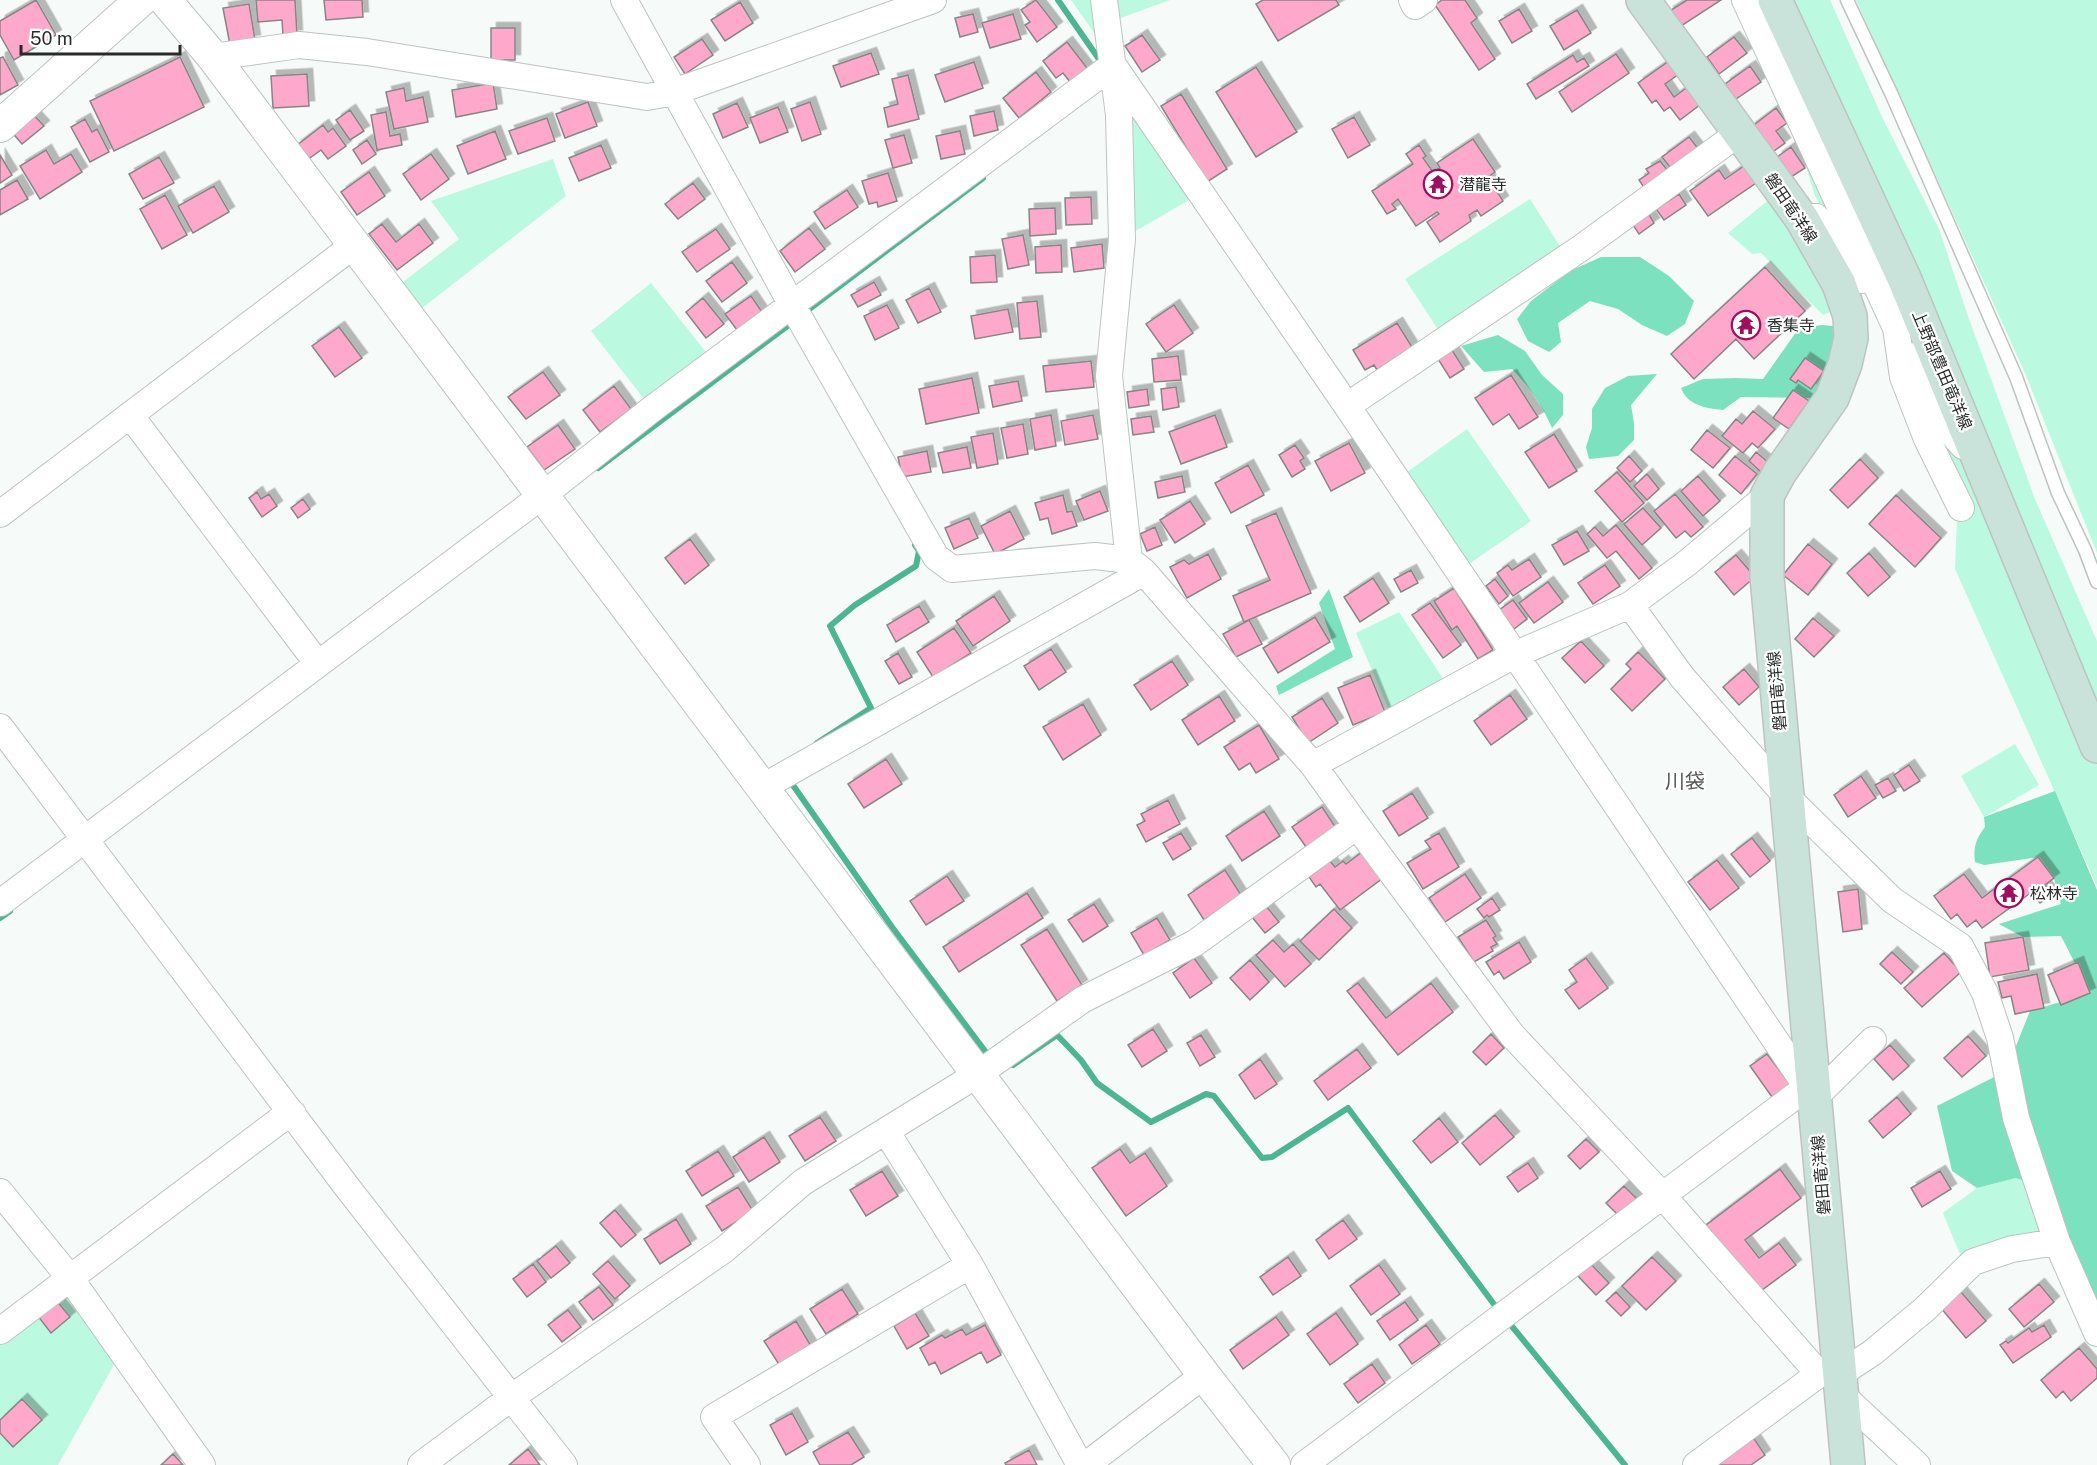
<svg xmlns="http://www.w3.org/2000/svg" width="2097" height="1465" viewBox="0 0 2097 1465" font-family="'Public Sans','Noto Sans JP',sans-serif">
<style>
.green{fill:#bbf9e1}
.forest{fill:#7ce1be}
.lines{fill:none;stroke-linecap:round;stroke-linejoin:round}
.stream{stroke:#4eb594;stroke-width:6}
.building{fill:#fea9cc;stroke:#898486;stroke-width:1.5;filter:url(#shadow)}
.service-casing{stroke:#bec3c1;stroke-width:15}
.minor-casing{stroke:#bec3c1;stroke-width:28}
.tertiary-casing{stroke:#bec3c1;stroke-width:34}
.secondary-casing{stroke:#bec3c1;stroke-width:36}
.service{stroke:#fff;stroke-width:12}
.minor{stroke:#fff;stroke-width:26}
.tertiary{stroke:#fff;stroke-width:32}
.secondary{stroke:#c9e2da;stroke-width:33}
.labels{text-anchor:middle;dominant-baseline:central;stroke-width:4.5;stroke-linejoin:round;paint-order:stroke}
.poi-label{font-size:16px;fill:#292b2a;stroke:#fff;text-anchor:start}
.street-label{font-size:16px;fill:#292b2a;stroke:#fff}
.quarter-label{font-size:20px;fill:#535856;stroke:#fff}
</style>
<defs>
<filter id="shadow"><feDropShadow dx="5.5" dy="-5.5" stdDeviation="0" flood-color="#0004"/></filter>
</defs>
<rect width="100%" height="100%" fill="#f6fbf9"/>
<path class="green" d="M1071,0H1170L1107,23L1112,58Z
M1735,0H1830L1883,119L1939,229L1969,319L2035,499L2097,641V886L1955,569L1957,517L1902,370L1837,234L1815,196L1788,108Z
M1856,0H2097V553L2025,373Z
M1122,78L1201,193L1122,239Z
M553,159L566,196L417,312L395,288L459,239L431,201Z
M1771,198L1839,308L1823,315L1761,253L1752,254L1728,233Z
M1530,199L1563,251L1439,331L1405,279Z
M651,283L713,361L652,409L591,331Z
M1467,429L1531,521L1462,569L1407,472Z
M1399,612L1444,680L1389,710L1356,633Z
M2015,744L2039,785L1984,817L1961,776Z
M2016,1178L2039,1185L2049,1243L1966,1269L1943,1213L1977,1188Z
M70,1278L121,1352L58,1465H0V1331Z"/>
<path class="forest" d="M1601,257H1640L1669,276L1694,301L1685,324L1667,336L1642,325L1618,309L1590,301L1558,323L1561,342L1549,352L1528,341L1517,319L1531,301L1570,271Z
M1822,325L1842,327L1845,364L1812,398L1741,397L1723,410C1706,408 1688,406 1681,388L1703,379L1735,378L1763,379L1799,328Z
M1498,335L1525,351L1542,375L1563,394V415L1552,428C1540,402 1532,390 1512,369L1484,372L1461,346Z
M1657,374L1631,405L1634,423V440L1618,456L1589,459L1586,447L1592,428V409L1605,388L1628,376Z
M1329,589L1353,657L1279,695L1276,686L1335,649L1319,603Z
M2055,791L2097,890V1329L2039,1186L2016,1178L1977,1188L1952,1171L1937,1106L2006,1071L2030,1011L2090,993L2061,936L2023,937L1999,924L2061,904L2054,878L2039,857L1984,865L1975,862C1973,847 1976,839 1985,827L1984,817Z"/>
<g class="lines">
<path class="stream" d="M1058,0L1101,62V67
M804,313L983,178
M598,468L794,321
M817,743L871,708L830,626L855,605L916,566L919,551L915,545
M788,778L892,927L991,1059
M0,918L10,911
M1013,1065L1057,1035L1081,1060L1097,1083L1151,1122L1206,1094L1214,1096L1262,1158L1272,1157L1348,1108L1499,1311
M1506,1319L1625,1465"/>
</g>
<path class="building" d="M36,0L56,35L14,60L0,35V21Z
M256,0H295L297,35L283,36L282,20L258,22Z
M324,0H362L363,17L326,20Z
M1036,0L1057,27L1037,42L1025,25L1030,22L1021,10Z
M1263,0H1336L1339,5L1278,41L1256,4Z
M1442,0H1465L1477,18L1471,23L1495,59L1479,70L1435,5Z
M1687,0H1721L1678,28L1668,12Z
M740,2L753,23L725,41L711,20Z
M249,4L255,40L230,45L223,8Z
M1519,9L1532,31L1512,43L1499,21Z
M1577,10L1591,33L1564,50L1550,26Z
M973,14L978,32L960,37L955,18Z
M1013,14L1021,39L990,48L982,23Z
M491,28H515V60H491Z
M1142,35L1160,60L1142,72L1125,46Z
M1734,37L1747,53L1719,74L1707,57Z
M702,39L713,55L685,74L674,57Z
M1067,42L1087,68L1070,82L1063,73L1056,78L1043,61Z
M871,53L879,74L841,87L833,66Z
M1616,54L1629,73L1572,112L1559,92Z
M1573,55L1577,62L1584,58L1589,66L1536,99L1527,84Z
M3,57L18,85L0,95V58Z
M180,57L204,107L114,151L90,101Z
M1669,61L1679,74L1665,84L1674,97L1689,86L1701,104L1680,120L1670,107L1664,111L1656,100L1652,103L1638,83Z
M974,62L983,88L945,102L935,75Z
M1750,66L1761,82L1736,99L1725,84Z
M1256,67L1297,132L1256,157L1216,92Z
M1036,72L1051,92L1019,118L1003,98Z
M307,74L309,106L273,108L271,76Z
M908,75L919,119L888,127L884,108L898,104L892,79Z
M493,83L497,109L456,117L452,90Z
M404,88L406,101L423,97L428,122L394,129L386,92Z
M1181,94L1227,169L1207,182L1161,106Z
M588,102L597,126L565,138L556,114Z
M810,102L821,134L802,141L791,109Z
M737,103L748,127L723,138L713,114Z
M778,107L788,132L760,143L750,118Z
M1776,108L1787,123L1776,131L1785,143L1770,154L1750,128Z
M350,110L364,131L350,140L336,120Z
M994,111L998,130L974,136L970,116Z
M31,112L44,126L22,144L10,130Z
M386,112L390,136L400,134L402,145L377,150L371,115Z
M1354,117L1370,145L1348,158L1332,129Z
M547,118L555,141L518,154L509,131Z
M85,119L92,132L97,129L109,152L90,162L71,127Z
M323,125L328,132L333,128L346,146L328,159L321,150L307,160L296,146Z
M495,131L506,159L468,174L457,146Z
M960,131L965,154L941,159L936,136Z
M904,135L912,163L893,168L885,140Z
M1689,137L1700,151L1673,171L1662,157Z
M1473,139L1495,172L1488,177L1503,201L1481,216L1477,210L1469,215L1471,221L1440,242L1427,222L1439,214L1437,212L1416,226L1398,199L1392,204L1396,209L1387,214L1372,191L1413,164L1406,154L1419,145L1426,156L1423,158L1433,172L1440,168L1437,163Z
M367,140L376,154L362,164L353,150Z
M601,145L611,168L579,181L569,158Z
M1791,147L1805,168L1791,177L1777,157Z
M46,150L54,164L71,154L82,172L40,199L20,166Z
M431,154L449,179L421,200L403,174Z
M0,155L12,175L0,183Z
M159,157L174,183L143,199L129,174Z
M1660,161L1669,172L1645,189L1639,180L1649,173L1646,169Z
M1744,166L1756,183L1708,216L1690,191L1719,170L1725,179Z
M369,172L385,196L357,215L341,192Z
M888,173L897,201L878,207L877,202L869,204L862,181Z
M17,180L28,199L0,215V190Z
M693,183L705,199L678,219L665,204Z
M214,186L229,212L193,233L178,206Z
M847,190L858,207L825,229L814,212Z
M1679,194L1686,205L1664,220L1656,209Z
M165,195L187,235L162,249L140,209Z
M1091,197L1092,224L1066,225L1065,198Z
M1055,208L1056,234L1030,236L1029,209Z
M1647,211L1654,223L1639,234L1631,222Z
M382,224L396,242L419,224L433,243L397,270L369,234Z
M809,228L825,249L795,272L780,251Z
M716,229L730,249L697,272L682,252Z
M1023,235L1029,265L1008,269L1002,239Z
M1102,244L1104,268L1074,272L1071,248Z
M1061,245L1062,272L1036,273L1035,247Z
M995,255L997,282L971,283L970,257Z
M732,262L747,283L722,302L706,281Z
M1765,267L1805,311L1754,359L1736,339L1694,379L1671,354Z
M874,282L881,295L858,307L851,295Z
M929,288L941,312L918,323L906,300Z
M751,296L762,312L737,330L725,314Z
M703,298L724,324L706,338L686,312Z
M1037,301L1041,337L1020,339L1017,303Z
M887,305L899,328L875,340L864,316Z
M1174,305L1193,333L1166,352L1146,324Z
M1008,309L1013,332L975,339L971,316Z
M1397,323L1412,347L1377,370L1374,365L1365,370L1353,350Z
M339,327L362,358L335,377L312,346Z
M1452,350L1464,369L1450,378L1438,359Z
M1178,356L1181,380L1154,382L1152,359Z
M1805,358L1824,371L1811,389L1798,380L1796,383L1790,379Z
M1091,361L1094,387L1046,392L1043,366Z
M543,372L560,395L526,419L508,397Z
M1511,375L1538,417L1519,429L1509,414L1493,425L1475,398Z
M972,378L979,413L926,424L919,389Z
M1018,381L1022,401L993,407L989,386Z
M614,386L631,409L600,432L583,410Z
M1176,387L1179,407L1163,410L1161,389Z
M1147,389L1149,405L1129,408L1127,392Z
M1793,390L1809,401L1789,429L1773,418Z
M1753,411L1775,429L1758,448L1752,443L1743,453L1722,436L1736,419L1742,424Z
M1051,415L1056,446L1035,450L1030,419Z
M1093,415L1098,439L1065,445L1061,421Z
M1215,415L1227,447L1181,464L1169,432Z
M1151,416L1154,432L1133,435L1131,419Z
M1023,424L1028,454L1007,458L1001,428Z
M558,425L575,449L544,470L527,447Z
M1707,430L1730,448L1713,468L1691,450Z
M993,433L998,464L977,468L971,437Z
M1554,434L1577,471L1549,488L1525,452Z
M1349,443L1365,473L1331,491L1315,461Z
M1295,445L1304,458L1300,461L1305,469L1292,477L1279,455Z
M967,447L971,468L943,473L938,453Z
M927,451L931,472L902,477L898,457Z
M1756,452L1769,463L1761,472L1749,461Z
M1629,456L1642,471L1630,482L1617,468Z
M1735,456L1757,474L1741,494L1719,475Z
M1860,459L1878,478L1848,508L1830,490Z
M1248,465L1264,495L1231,513L1215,483Z
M1617,472L1644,503L1622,522L1595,491Z
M1647,474L1659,489L1647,500L1634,486Z
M1182,476L1185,492L1158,498L1155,482Z
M1698,476L1720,501L1703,516L1681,491Z
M1100,491L1108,511L1084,520L1076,501Z
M257,492L261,499L269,494L277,506L262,517L249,498Z
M1675,494L1703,527L1691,537L1685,531L1676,538L1654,511Z
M1063,495L1067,512L1072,511L1077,526L1052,534L1048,518L1040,520L1035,503Z
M1896,495L1941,538L1915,567L1869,524Z
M303,499L310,509L298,518L291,508Z
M1190,501L1205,524L1175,543L1160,520Z
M1643,508L1661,528L1642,545L1624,524Z
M1010,511L1024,539L995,554L981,526Z
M1276,513L1311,593L1244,622L1233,596L1270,580L1246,526Z
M969,518L978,538L954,549L945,528Z
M1616,525L1652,568L1639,579L1616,551L1607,558L1587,534L1595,527L1603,536Z
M1155,527L1162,545L1147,551L1140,534Z
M1577,531L1589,551L1564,565L1552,545Z
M690,539L709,565L685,584L665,558Z
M1808,544L1832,564L1808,595L1783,575Z
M1869,553L1890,577L1868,596L1847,573Z
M1208,554L1221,579L1187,598L1170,567L1184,560L1189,564Z
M1736,555L1755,577L1734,595L1715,572Z
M1529,559L1541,577L1513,596L1497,573L1508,565L1512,570Z
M1605,565L1620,586L1593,604L1578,583Z
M1411,570L1418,583L1401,592L1394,579Z
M1373,578L1389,603L1360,622L1344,597Z
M1495,579L1508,596L1499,604L1486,586Z
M1548,582L1563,602L1534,623L1519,603Z
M1454,588L1493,650L1478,659L1457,626L1452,630L1434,601Z
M994,596L1010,621L973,646L956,621Z
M1513,600L1527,619L1514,629L1499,610Z
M1430,603L1461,645L1443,658L1412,615Z
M919,606L929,622L896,642L887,625Z
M1315,617L1330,642L1278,673L1263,648Z
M1813,618L1834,636L1814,657L1795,639Z
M1249,620L1262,644L1236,657L1223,634Z
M954,628L971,653L933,677L917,652Z
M1581,641L1604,666L1585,683L1562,658Z
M1051,649L1066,672L1039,690L1024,666Z
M1638,652L1665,679L1632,711L1611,689L1631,669L1626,664Z
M898,653L912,677L899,684L885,661Z
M1172,661L1188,685L1151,710L1134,685Z
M1744,669L1759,687L1739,705L1723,687Z
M1370,675L1385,712L1353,725L1338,688Z
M1510,695L1527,719L1491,745L1474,721Z
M1219,696L1235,721L1198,745L1182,720Z
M1322,698L1338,723L1308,743L1292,717Z
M1083,704L1101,735L1063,760L1043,727Z
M1259,725L1279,759L1256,773L1250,763L1239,770L1224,747Z
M886,759L902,784L864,808L848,784Z
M1909,765L1920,781L1904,791L1894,775Z
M1861,776L1876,798L1848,817L1834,795Z
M1888,778L1896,791L1883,798L1875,785Z
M1412,793L1428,818L1399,836L1383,811Z
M1168,800L1180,824L1146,842L1137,825L1145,821L1141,814Z
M1322,807L1336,828L1306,847L1292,827Z
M1264,811L1280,836L1242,861L1226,836Z
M1181,833L1191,849L1173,860L1163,843Z
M1439,833L1459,867L1423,889L1407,863L1431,849L1425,841Z
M1752,838L1770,861L1750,877L1731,854Z
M1366,849L1387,875L1340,910L1320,884L1316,887L1309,877L1330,861L1335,867L1343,861L1346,864Z
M2038,857L2054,878L2045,885L2052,894L2040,903L2032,892L1982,928L1976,920L1967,927L1957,914L1951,919L1934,896L1964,874L1982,898Z
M1717,860L1739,888L1710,910L1688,882Z
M1225,870L1241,895L1204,920L1188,895Z
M1465,874L1481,898L1445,922L1429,898Z
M947,876L964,901L926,925L910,901Z
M1858,889L1862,929L1843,932L1838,892Z
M1027,893L1043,918L959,972L943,947Z
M1492,898L1500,910L1489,917L1487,915L1484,918L1477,909Z
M1094,904L1108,926L1083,942L1068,920Z
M1266,906L1279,922L1265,933L1252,917Z
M1334,909L1352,928L1319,960L1300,941Z
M1157,918L1170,940L1144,955L1131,933Z
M1486,920L1496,936L1493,938L1497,944L1491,947L1493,951L1474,962L1458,937Z
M1047,929L1082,985L1057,1001L1021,945Z
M2023,937L2029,970L1990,977L1985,943Z
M1273,940L1284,952L1293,944L1311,964L1285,987L1256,955Z
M1519,942L1531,962L1504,979L1499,971L1494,975L1486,962Z
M1892,952L1913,972L1901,984L1880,964Z
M1944,953L1961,972L1922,1007L1904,988Z
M1194,958L1212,983L1190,998L1173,973Z
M1586,958L1608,988L1579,1009L1565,990L1577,982L1569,970Z
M1250,960L1269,982L1250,1000L1230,978Z
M2078,962L2090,993L2061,1005L2048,975Z
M2037,974L2044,1008L2015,1014L2011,996L2002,998L1998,982Z
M1358,983L1386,1018L1431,983L1453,1012L1398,1055L1347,991Z
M1153,1029L1167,1051L1142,1067L1128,1045Z
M1491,1034L1504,1048L1486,1065L1473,1052Z
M1201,1035L1215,1057L1200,1066L1187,1043Z
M1968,1036L1986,1056L1962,1077L1944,1058Z
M1890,1045L1909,1066L1893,1080L1874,1059Z
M1357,1049L1371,1068L1328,1100L1314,1081Z
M1767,1054L1790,1084L1772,1097L1750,1066Z
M1260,1059L1277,1084L1255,1099L1239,1075Z
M1897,1097L1911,1114L1883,1138L1869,1121Z
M1495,1115L1514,1137L1480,1165L1462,1143Z
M820,1117L836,1141L805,1161L789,1136Z
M1439,1118L1458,1142L1431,1163L1413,1141Z
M764,1137L780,1162L749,1182L733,1157Z
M1586,1139L1599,1152L1580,1169L1568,1156Z
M1120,1149L1130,1163L1145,1153L1167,1186L1126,1216L1092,1168Z
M718,1151L734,1176L702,1196L686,1171Z
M1528,1163L1538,1178L1518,1192L1507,1177Z
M1780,1169L1801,1198L1745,1240L1759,1258L1779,1243L1796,1265L1758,1293L1706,1225Z
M882,1171L898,1196L866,1216L850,1190Z
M1940,1171L1951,1189L1922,1207L1911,1188Z
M1624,1186L1637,1199L1619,1216L1606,1203Z
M738,1187L753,1211L722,1231L706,1206Z
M615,1210L636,1235L621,1247L600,1223Z
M676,1219L691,1244L660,1264L644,1239Z
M1343,1220L1357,1239L1329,1259L1316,1240Z
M556,1246L570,1263L551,1278L537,1261Z
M1288,1257L1301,1276L1273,1295L1260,1277Z
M1652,1257L1676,1281L1646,1310L1622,1286Z
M608,1261L630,1286L615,1299L593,1274Z
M1589,1262L1609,1283L1596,1295L1576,1274Z
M533,1264L546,1282L527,1297L513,1279Z
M1379,1265L1400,1294L1371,1315L1350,1286Z
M2039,1284L2054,1302L2024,1327L2009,1309Z
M599,1287L613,1305L593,1320L579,1302Z
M842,1289L858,1314L826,1334L810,1309Z
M1616,1292L1630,1307L1621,1316L1606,1301Z
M1961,1292L1986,1321L1966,1338L1941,1308Z
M56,1300L70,1317L51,1333L37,1315Z
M1405,1302L1418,1320L1390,1340L1377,1321Z
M568,1310L581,1327L562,1342L548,1325Z
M915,1313L929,1336L907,1349L894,1326Z
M1336,1313L1358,1344L1330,1365L1307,1334Z
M1276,1317L1289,1335L1243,1369L1230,1350Z
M796,1321L811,1346L780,1366L764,1341Z
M985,1325L1001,1355L987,1363L981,1352L941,1374L935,1362L929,1365L920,1348L942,1335L945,1338L962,1329L966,1335Z
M1426,1325L1440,1344L1412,1364L1399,1345Z
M2044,1325L2051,1337L2013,1363L2000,1345L2006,1341L2008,1343L2029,1328L2032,1332Z
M2079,1348L2097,1369V1378L2071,1401L2063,1391L2056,1398L2041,1380Z
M1372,1364L1385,1383L1358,1403L1344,1384Z
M22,1399L42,1420L13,1447L0,1433V1420Z
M792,1413L808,1442L786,1455L770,1425Z
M848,1432L864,1457L851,1465H820L813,1452Z
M1753,1437L1765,1455L1751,1465H1717Z
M528,1449L540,1465H509Z
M1029,1450L1037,1465H1006L1005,1463Z
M173,1454L183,1465H161Z"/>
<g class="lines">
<g class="service-casing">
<path id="service" d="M1847,0L1891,93L2016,377L2058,493L2085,550L2097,582"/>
</g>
<g class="minor-casing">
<path id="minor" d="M624,0L792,305L936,557L952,569L1095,556L1129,560L1144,572L1313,765L1357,826L1512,1035L1662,1195L1819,1374
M1104,0L1119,115L1122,239L1109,376L1129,560
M1412,0L1415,6L1424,0
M1745,0L1896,328L1903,377L1927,439L1961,508
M213,57L299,45L367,52L647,97L674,92L933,0
M1811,217H1816L1862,280
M1910,356C1926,386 1940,421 1963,446
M1347,406L1581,248L1739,133
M130,415L318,664
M0,514L354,245
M1630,605L1682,677L1787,797L1892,900L1960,946L1985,993L2000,1038L2016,1118L2057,1242L2097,1333
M0,727L347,1187L564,1465
M1313,765L1514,655L1630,605L1687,563L1767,496
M763,787L1144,572
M0,903L543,495L652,409L1113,65L1347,406L1807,1087
M1814,1098L1873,1040
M886,1131L970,1265L1080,1465
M0,1192L70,1278L202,1465
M0,1331L280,1120L293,1114
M1840,1374L1872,1353L1925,1309L1973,1262L2012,1249L2057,1242
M1842,1395L1917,1465
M421,1465L512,1397L725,1249L803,1182L978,1074L1082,1000L1195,943L1357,826
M747,1465L714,1417L970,1265
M1086,1465L1204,1375
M1304,1465L1807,1087L1814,1088
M1696,1465L1819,1374L1833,1366"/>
</g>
<g class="tertiary-casing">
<path id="tertiary" d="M165,0L213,57L1204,1375L1274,1465
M0,126L141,0"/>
</g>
<g class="secondary-casing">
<path id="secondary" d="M1643,0L1802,219L1839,284L1850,316L1851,338L1845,364L1832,398L1780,472L1767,496V577L1848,1465
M1775,0L1904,278L2097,746"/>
</g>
<use href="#service" class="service"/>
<use href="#minor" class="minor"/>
<use href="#tertiary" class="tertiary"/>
<use href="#secondary" class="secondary"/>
</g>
<defs>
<g id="temple-ring" transform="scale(1.5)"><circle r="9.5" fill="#fff" stroke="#9c105f" stroke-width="1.5"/><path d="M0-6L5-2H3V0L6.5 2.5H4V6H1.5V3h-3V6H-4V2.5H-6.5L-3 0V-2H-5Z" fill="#9c105f"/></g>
</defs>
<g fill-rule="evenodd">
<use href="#temple-ring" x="1438" y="184"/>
<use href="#temple-ring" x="1746" y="325"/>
<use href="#temple-ring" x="2009" y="893"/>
</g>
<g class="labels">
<g class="poi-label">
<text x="1459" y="184">潜龍寺</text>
<text x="1767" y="325">香集寺</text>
<text x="2030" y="893">松林寺</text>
</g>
<g class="street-label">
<text transform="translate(1791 208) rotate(56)">磐田竜洋線</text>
<text transform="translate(1942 370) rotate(67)">上野部豊田竜洋線</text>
<text transform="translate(1777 691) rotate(-95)">磐田竜洋線</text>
<text transform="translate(1821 1175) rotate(-95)">磐田竜洋線</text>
</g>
<g class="quarter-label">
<text x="1685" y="781">川袋</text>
</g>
</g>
<path d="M21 45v9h159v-9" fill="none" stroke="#292b2a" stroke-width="3"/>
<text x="30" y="45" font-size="18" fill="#292b2a" stroke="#ffffff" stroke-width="4.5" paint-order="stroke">50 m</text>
</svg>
